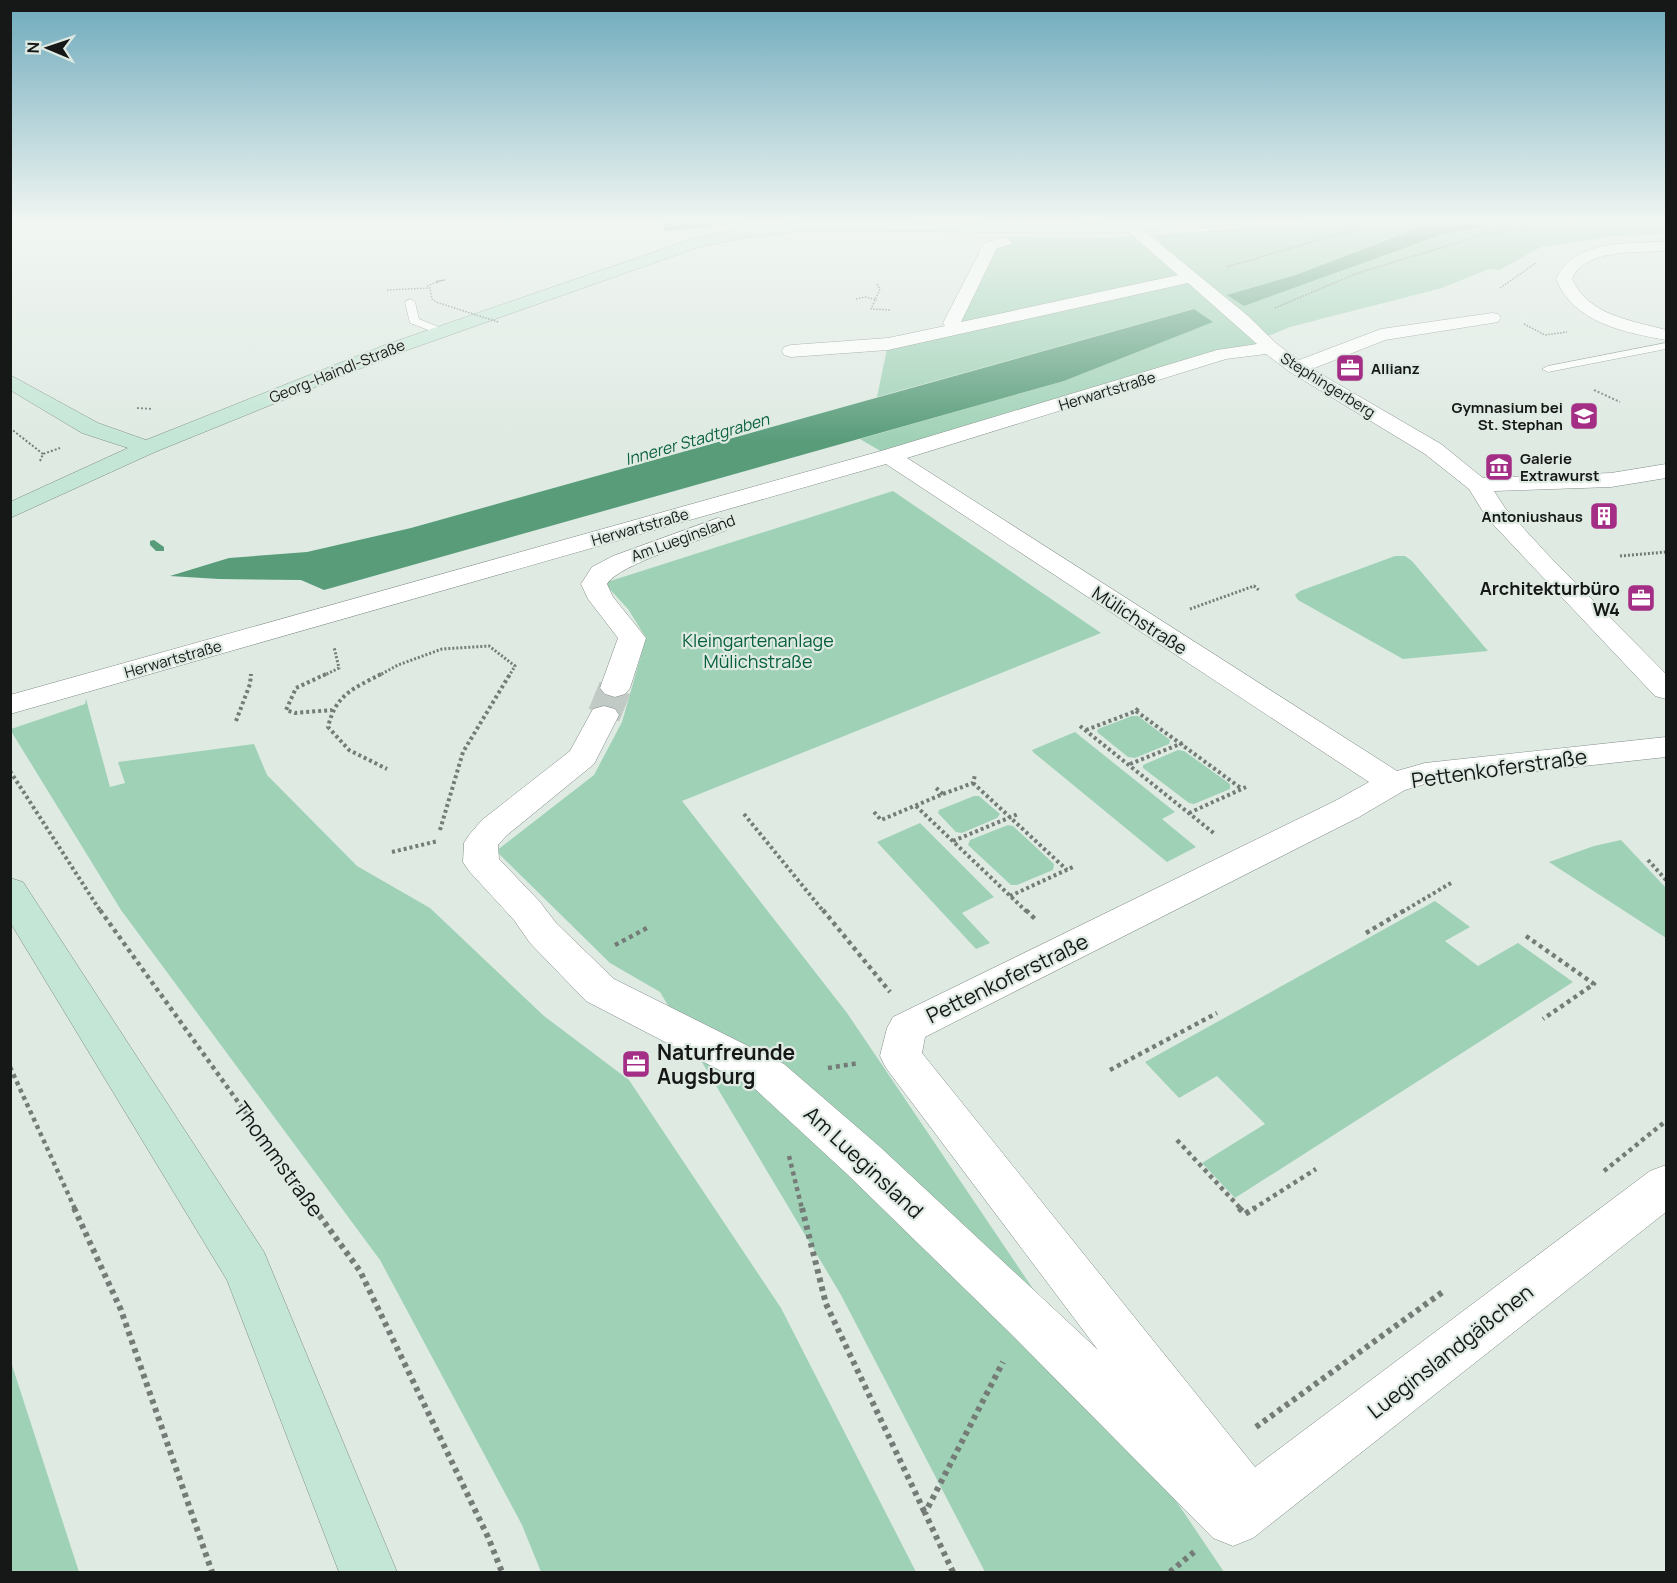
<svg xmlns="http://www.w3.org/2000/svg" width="1677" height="1583" viewBox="0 0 1677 1583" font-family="Manrope,sans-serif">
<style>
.green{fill:#9fd1b6}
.water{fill:#589c7a}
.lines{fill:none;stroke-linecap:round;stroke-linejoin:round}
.stream{fill:#589c7a;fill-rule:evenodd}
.street-tunnel{stroke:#c1cac4;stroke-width:33;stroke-dasharray:33 16;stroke-linecap:butt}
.lane-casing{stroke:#818b86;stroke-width:1}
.street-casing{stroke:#818b86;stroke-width:1}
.secondary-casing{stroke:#818b86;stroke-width:1}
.path-far5{stroke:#757c78;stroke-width:1.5;stroke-dasharray:1.5 1.5;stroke-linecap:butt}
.path-far4{stroke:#757c78;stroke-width:2;stroke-dasharray:2 2;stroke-linecap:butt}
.path-far3{stroke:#757c78;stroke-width:3;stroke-dasharray:2 2;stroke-linecap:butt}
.path-far2{stroke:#757c78;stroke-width:4;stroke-dasharray:3 3;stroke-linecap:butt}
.path-far1{stroke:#757c78;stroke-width:4.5;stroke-dasharray:4 4;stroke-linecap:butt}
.path{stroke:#757c78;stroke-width:6;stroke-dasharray:4.5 4.5;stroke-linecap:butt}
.lane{fill:#fff;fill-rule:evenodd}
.street{fill:#fff;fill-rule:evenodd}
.secondary{fill:#c3e6d6;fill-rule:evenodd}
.path-bridge{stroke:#757c78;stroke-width:1.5;stroke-dasharray:1.5 1.5;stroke-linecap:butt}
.labels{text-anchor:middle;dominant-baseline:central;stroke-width:4.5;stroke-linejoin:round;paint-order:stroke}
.far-poi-label{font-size:15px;font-weight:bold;fill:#151816;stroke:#dfeae3;text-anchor:start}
.far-street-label{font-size:15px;fill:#151816;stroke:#dfeae3}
.far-water-label{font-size:16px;font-style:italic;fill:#0b6240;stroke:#dfeae3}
.poi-label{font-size:18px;font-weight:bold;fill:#151816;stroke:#dfeae3;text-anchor:end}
.street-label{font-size:18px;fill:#151816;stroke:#dfeae3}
.park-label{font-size:18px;fill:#06603e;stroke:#dfeae3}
.near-street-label{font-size:21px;fill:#151816;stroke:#dfeae3}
.near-poi-label{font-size:21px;font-weight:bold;fill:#151816;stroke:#dfeae3;text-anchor:start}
</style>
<rect width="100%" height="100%" fill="#dfeae3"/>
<path class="green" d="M1351,220H1666V233L1614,236L1541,247L1499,270L1489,269L1442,288L1290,327L1263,338L1270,348L1224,354L889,456L860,439L1064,381L1212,322L1193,309L877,397L888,344L956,329L991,245L1003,242V237L1110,238Z
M893,491L1101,633L682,801L847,1013L1224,1572H985L841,1295L660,992L610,963L496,851L594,775L622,722L646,638L628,609L604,583Z
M1395,556H1405L1412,561L1488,651L1403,659L1298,600L1295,595L1300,591Z
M86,699L110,787L125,783L118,762L254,744L267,775L357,866L430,908L544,1016L629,1080L781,1308L916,1572H541L522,1525L380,1260L121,910L11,731V729L85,704Z
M1132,716H1138L1170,740L1169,744L1135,758L1128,757L1097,732L1098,729Z
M1075,732L1175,812L1162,819L1196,847L1167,862L1033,752L1032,750Z
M1178,750L1184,751L1230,784V789L1194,804L1189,803L1143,768V765Z
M974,796H979L1000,814L997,818L962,833L956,832L938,813L939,810Z
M920,823L994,897L962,913L990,943L976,949L877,842Z
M1008,825L1013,826L1054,864L1053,870L1017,885H1011L968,845L970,840Z
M1621,840L1666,888V938L1549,862L1594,846Z
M1435,901L1470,927L1445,941L1478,966L1518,943L1573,982L1235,1198L1202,1163L1265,1124L1217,1076L1179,1098L1145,1062Z
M11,1362L79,1572H11Z"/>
<path class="water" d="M693,220H779L663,231L664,222Z
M1460,220H1514L1443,234L1244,306L1227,295L1296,275L1427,225Z
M1194,309L1213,322L1064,381L324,590L301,580L219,579L170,576L229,558L307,552L411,528Z"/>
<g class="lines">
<path class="stream" d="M154,540L164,547V551H156L150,545V541Z"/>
<path class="street-tunnel" d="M604,715L615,688"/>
<g class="lane-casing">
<path id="lane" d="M410,299L415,302L419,319L444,329V333H436L410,323L405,302Z
M1666,343V349L1548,372L1542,369L1548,366Z"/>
</g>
<g class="street-casing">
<path id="street" d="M1115,220H1131L1247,315L1277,344L1299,360L1381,329L1492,313L1498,314L1501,318L1498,322L1492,323L1385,340L1312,369L1441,444L1483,478L1611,473L1666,464V478L1611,487L1494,491L1505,508L1550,557L1666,674V699L1655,696L1487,518L1469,489L1425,454L1290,372L1266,354L1226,359L907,458L1397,771L1425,763L1666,737V757L1428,783L1405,790L1359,817L925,1037L922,1053L1255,1467L1650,1171L1666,1165V1212L1253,1538L1233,1546L1213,1538L1009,1332L847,1174L754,1088L586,1001L530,943L514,920L469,871L463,862L464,843L469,835L482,820L570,751L593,709L604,706L615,709L619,715L594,764L506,836L498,845L499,859L540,902L556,923L614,979L784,1064L879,1146L1098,1350L886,1068L880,1056L887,1028L893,1017L1335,801L1369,782L886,464L10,714V695L881,451L1217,350L1257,344L1188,283L888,350L791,357L784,355L782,351L784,347L791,345L888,338L945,326L943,323L983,245L986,242L1004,237L1012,242L1009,245L997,248L961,322L1178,275Z
M1666,241V251C1637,253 1585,248 1572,279C1589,316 1631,320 1666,330V340C1623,332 1574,323 1556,279C1574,238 1628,245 1666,241Z
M718,518L727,520L730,525L727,530C702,540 619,564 607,584L613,597L646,638L630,688L625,694L615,697L605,694L600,688L618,638L588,599L581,584L592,567L613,556Z"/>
</g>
<g class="secondary-casing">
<path id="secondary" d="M1184,220H1259L1252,224L1131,232L1059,233L808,230L742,238L699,247L399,353L155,452L10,518V502L128,448L82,433L10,390V375L98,423L146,440L385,345L695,238L742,228L808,222L1059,225Z
M10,878L23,882L264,1252L397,1572H339L227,1280L10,922Z"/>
</g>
<path class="path-far5" d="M1283,225L1351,220
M1227,267L1349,231L1368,220
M438,283L436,281L445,280L440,281
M877,284L880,289L871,309L890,310
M1500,288L1536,263
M856,299L865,297L877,300
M1275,308L1355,274L1489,233L1520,227L1580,224
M1524,324L1545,335L1567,332"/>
<path class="path-far4" d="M1594,390L1620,402
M137,408L153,409
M10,428L43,454
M40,461L43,454L60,448"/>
<path class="path-far3" d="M1620,556L1666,552
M1190,609L1254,586L1260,591
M251,676V672
M323,676L339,668L334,647
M378,676L398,665L442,649L489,646L515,666L509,676"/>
<path class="path-far2" d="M326,674L296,688L286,710L295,713L332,710
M381,674C353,689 336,694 328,727L349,750L387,769
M1136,711L1242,789
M236,721L250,684L251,674
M1080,726L1215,834
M1086,730L1136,711L1139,707
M1130,764L1185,742
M10,771L101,912
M973,783L1067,870
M943,794L973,783L975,775
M916,806L1027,912
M874,812L881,820L943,794L935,787
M1189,813L1246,787
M744,814L824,912
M440,830L463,752L510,674
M953,841L1018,814
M392,852L438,841
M1648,860L1666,880
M1010,896L1075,866
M1402,912L1451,883"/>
<path class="path-far1" d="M100,910L315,1209
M823,910L890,992
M1026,910L1035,919
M1366,933L1405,910
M1526,936L1594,984L1543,1019
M615,945L647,928
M10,1067L75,1209
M828,1068L859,1063
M1110,1070L1217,1013
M1177,1140L1241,1209
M789,1156L802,1209
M1604,1171L1666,1121
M1253,1209L1316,1169"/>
<path class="path" d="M74,1208L121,1310L212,1572
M314,1208L360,1271L488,1537L502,1572
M802,1208L826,1304L925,1513
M1239,1208L1245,1214L1255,1208
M1256,1427L1444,1291
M953,1572L925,1513L1003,1362
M1170,1572L1194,1552"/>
<use href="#lane" class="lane"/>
<use href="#street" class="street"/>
<use href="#secondary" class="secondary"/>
<path class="path-bridge" d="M427,286L440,281
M387,290L430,288L432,299L436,302L498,322"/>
</g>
<linearGradient id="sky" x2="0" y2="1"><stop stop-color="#6eaabc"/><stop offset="0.5" stop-color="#f1f6f2"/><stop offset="1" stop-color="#f1f6f2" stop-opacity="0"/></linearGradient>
<rect width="1677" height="442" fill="url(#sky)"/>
<defs>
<g id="office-square" transform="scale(1.5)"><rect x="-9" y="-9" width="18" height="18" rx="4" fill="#a42d85" stroke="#dfeae3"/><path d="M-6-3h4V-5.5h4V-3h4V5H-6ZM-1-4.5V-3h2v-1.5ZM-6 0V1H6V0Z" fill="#fff"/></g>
<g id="school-square" transform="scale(1.5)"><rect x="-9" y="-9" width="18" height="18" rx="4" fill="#a42d85" stroke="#dfeae3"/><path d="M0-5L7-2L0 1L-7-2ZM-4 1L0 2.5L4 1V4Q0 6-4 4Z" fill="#fff"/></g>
<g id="museum-square" transform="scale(1.5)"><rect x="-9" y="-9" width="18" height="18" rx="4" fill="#a42d85" stroke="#dfeae3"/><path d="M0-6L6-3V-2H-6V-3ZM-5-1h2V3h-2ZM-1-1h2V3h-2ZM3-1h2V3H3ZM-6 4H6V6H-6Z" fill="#fff"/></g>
<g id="building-square" transform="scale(1.5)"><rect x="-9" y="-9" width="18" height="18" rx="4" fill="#a42d85" stroke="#dfeae3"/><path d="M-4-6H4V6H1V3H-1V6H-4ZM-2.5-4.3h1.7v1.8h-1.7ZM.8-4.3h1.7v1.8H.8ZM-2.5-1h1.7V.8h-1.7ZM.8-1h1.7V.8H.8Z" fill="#fff"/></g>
</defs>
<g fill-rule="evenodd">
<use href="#office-square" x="1350" y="368"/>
<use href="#school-square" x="1584" y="416"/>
<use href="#museum-square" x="1499" y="467"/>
<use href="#building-square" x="1604" y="516"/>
<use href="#office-square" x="1641" y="598"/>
<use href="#office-square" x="636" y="1064"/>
</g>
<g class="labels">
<g class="far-poi-label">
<text x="1371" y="368">Allianz</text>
<text x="1563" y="407" text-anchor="end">Gymnasium bei<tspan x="1563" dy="17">St. Stephan</tspan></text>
<text x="1520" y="458">Galerie<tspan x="1520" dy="17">Extrawurst</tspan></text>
<text x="1583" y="516" text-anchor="end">Antoniushaus</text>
</g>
<g class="far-street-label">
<text transform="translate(337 371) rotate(-22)">Georg-Haindl-Straße</text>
<text transform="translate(1328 385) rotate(32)">Stephingerberg</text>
<text transform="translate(1107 391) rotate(-17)">Herwartstraße</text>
<text transform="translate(640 527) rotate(-16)">Herwartstraße</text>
<text transform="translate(683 538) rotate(-20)">Am Lueginsland</text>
<text transform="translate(173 659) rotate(-16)">Herwartstraße</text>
</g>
<g class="far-water-label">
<text transform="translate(697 439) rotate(-16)">Innerer Stadtgraben</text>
</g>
<g class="poi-label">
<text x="1620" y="588">Architekturbüro<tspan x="1620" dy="21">W4</tspan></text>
</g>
<g class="street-label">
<text transform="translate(1140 620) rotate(33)">Mülichstraße</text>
</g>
<g class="park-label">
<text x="758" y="640">Kleingartenanlage<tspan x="758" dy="21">Mülichstraße</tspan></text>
</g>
<g class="near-street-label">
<text transform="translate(1499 768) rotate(-8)">Pettenkoferstraße</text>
<text transform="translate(1007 978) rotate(-26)">Pettenkoferstraße</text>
<text transform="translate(279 1159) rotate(54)">Thommstraße</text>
<text transform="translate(864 1162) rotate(43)">Am Lueginsland</text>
<text transform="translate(1450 1351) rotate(-38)">Lueginslandgäßchen</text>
</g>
<g class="near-poi-label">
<text x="657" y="1052">Naturfreunde<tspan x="657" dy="24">Augsburg</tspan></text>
</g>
</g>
<rect width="1677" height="1583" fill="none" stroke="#151816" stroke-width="24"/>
<g transform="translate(48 48) rotate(272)" stroke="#dfeae3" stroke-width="4.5" paint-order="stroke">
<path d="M0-4.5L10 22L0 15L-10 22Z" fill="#151816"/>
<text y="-9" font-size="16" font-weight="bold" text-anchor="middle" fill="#151816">N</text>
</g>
</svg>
